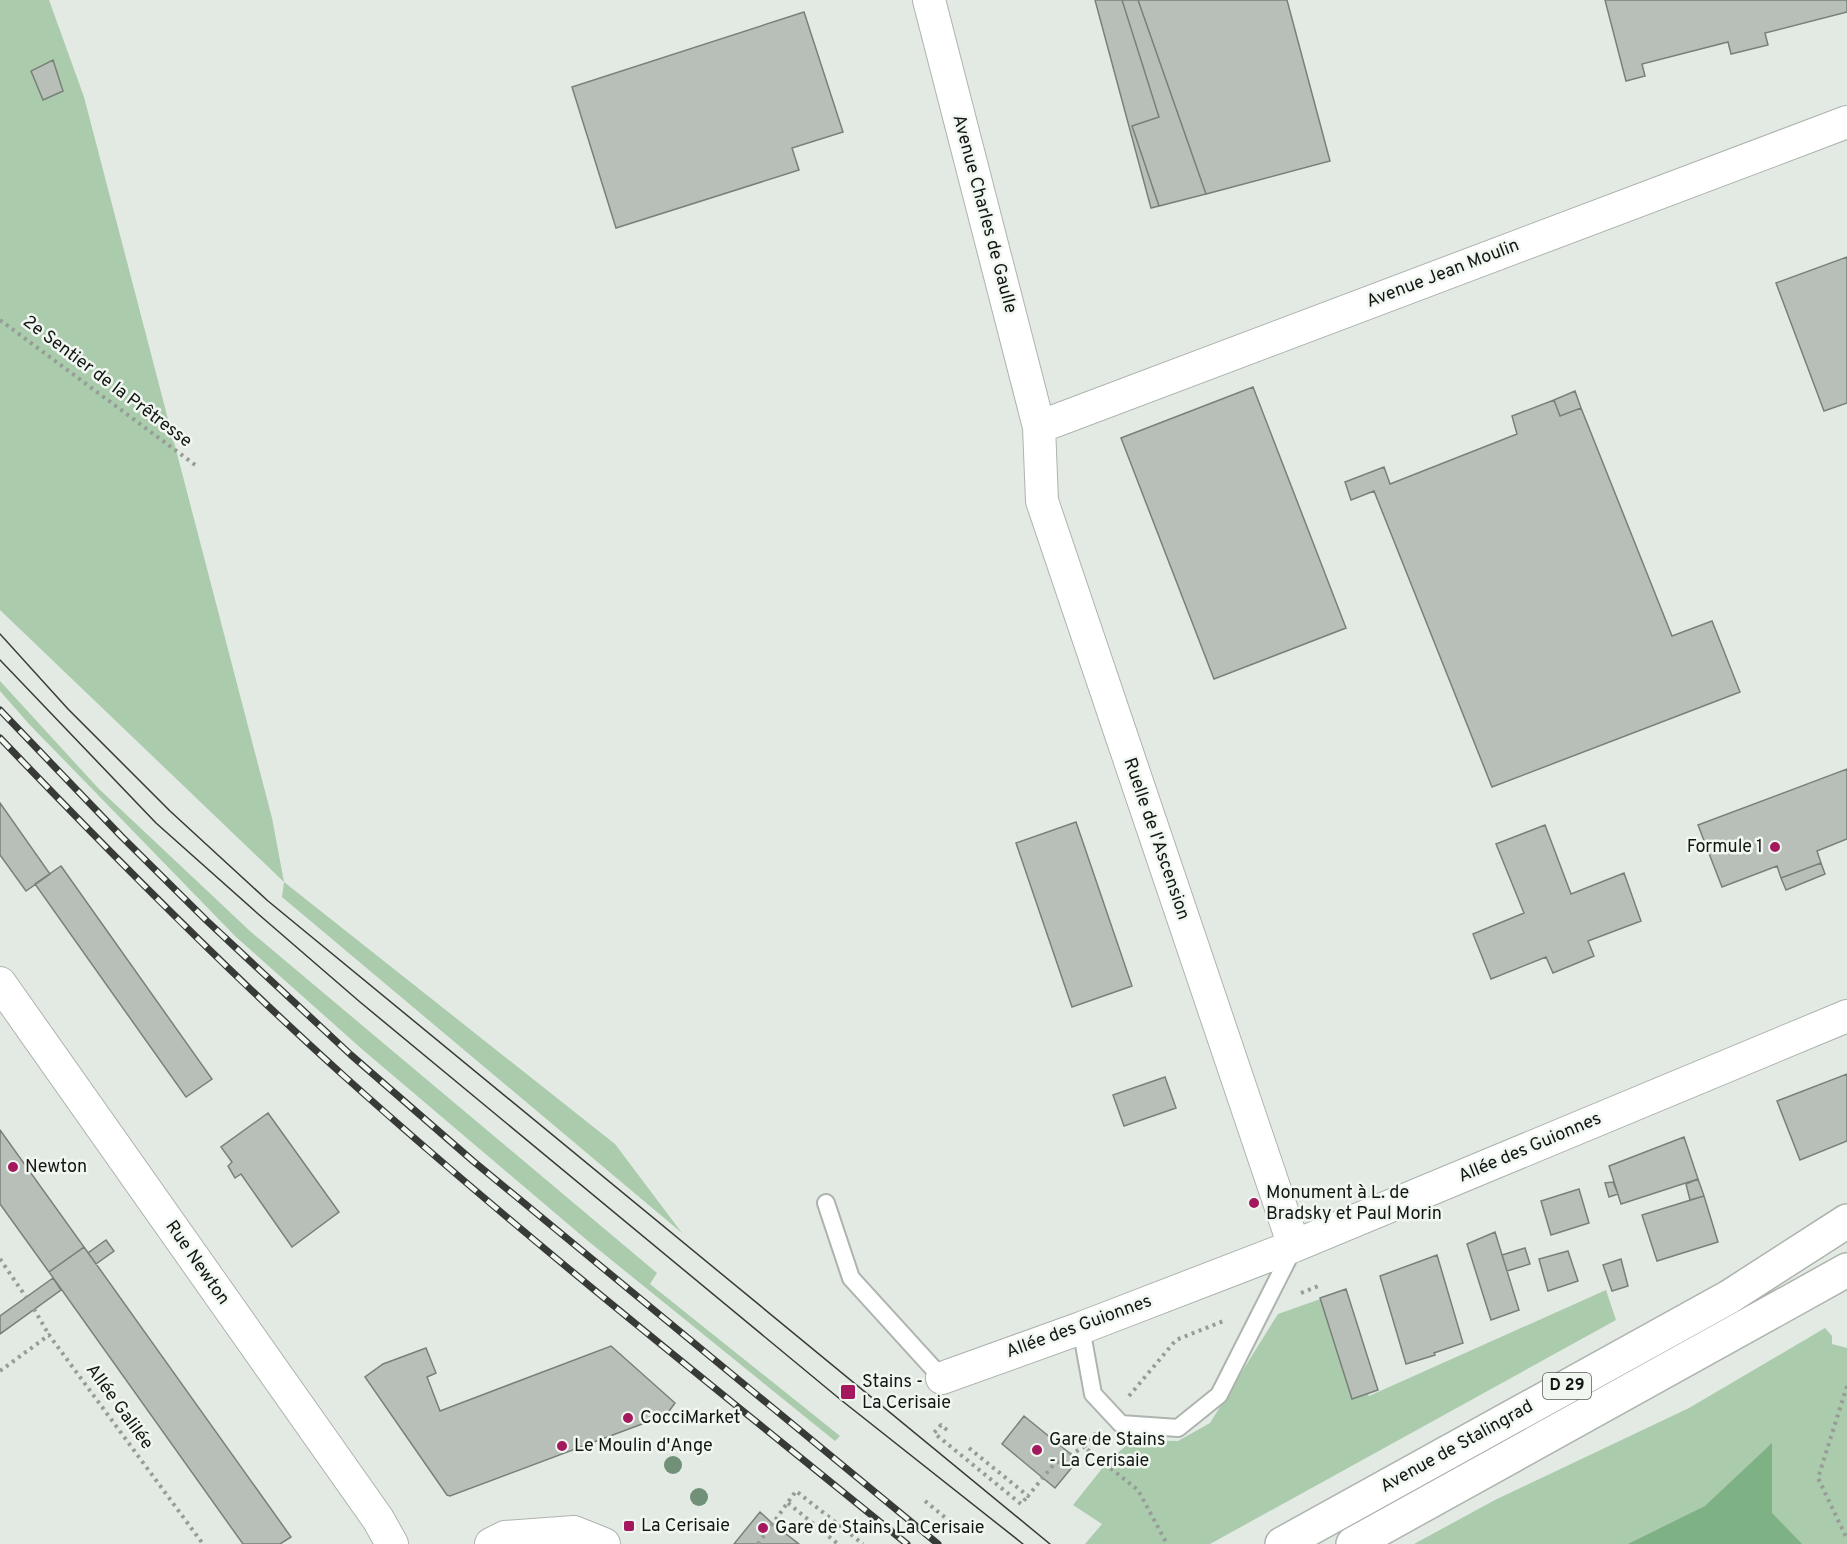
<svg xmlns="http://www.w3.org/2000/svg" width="1847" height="1544" viewBox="0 0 1847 1544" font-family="Overpass,sans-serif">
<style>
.green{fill:#aacbac}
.forest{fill:#7eb183}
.building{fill:#b8bfb9;stroke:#79807a;stroke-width:1.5}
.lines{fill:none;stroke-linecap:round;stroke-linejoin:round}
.lane-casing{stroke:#adb4ae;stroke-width:20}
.street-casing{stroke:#adb4ae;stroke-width:34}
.primary-casing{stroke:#adb4ae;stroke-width:36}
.path{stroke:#979c97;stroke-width:4;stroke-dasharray:3 4.5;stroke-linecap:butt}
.lane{stroke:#fff;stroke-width:16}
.street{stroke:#fff;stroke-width:32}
.primary{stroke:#fff;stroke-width:33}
.tram{stroke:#373a37;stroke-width:1.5}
.rail-casing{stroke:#373a37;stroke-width:7}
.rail{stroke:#f0f7f0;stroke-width:4.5;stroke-dasharray:14;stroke-linecap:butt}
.tree{fill:#709177}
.poi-dot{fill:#a4185e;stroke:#f0f7f0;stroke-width:2}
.labels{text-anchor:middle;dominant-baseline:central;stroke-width:5;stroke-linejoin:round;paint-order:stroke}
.shield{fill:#f0f7f0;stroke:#565a56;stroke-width:1.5}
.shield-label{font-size:16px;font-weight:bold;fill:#141614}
.street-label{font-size:18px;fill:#141614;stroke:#f0f7f0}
.poi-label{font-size:18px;fill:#141614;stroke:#f0f7f0;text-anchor:start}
</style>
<rect width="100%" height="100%" fill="#e3eae3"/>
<path class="green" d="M0,0H49L84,97L272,818L284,882L615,1144L682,1233L282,897L284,882L0,610Z
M0,681L99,789L251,932L657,1273L650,1284L840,1436L835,1441L588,1241L363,1050L235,936L29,724L0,691Z
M1606,1290L1616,1320L1210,1544H1085L1102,1524L1073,1505L1108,1461L1133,1440L1178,1441L1210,1423L1278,1314L1326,1297L1369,1396Z
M1825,1328L1832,1336V1344L1847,1348V1544H1414L1495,1500L1689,1408Z"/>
<path class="forest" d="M1772,1443V1513L1802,1544H1628L1705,1506Z"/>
<path class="building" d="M1095,0H1122L1159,117L1132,126L1159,206L1151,208Z
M1122,0H1138L1206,194L1159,206L1132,126L1159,117Z
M1138,0H1287L1330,161L1206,194Z
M1605,0H1847V12L1765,33L1768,45L1731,54L1728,42L1642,64L1645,76L1626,81Z
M804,12L843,132L792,148L799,170L616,228L572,87Z
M53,60L63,91L43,100L31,71Z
M1847,257V403L1824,411L1776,283Z
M1253,387L1346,628L1214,679L1121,438Z
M1575,391L1581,408L1560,416L1554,400Z
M1554,400L1560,416L1581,408L1672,636L1712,621L1740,692L1492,787L1374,491L1351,500L1345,482L1384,467L1390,484L1517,434L1512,416Z
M1847,769V839L1817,851L1821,863L1781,878L1777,866L1722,887L1698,825Z
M0,803L50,874L26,891L0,855Z
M1076,822L1132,986L1072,1007L1016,843Z
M1545,825L1571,894L1624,873L1641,921L1588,941L1594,956L1553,973L1546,957L1491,979L1473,934L1524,913L1496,844Z
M1821,863L1825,874L1786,890L1781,878Z
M61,866L212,1079L186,1097L35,884Z
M1847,1074V1141L1800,1160L1777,1101Z
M1165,1077L1176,1108L1124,1126L1113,1095Z
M268,1113L339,1212L292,1247L241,1174L235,1178L228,1166L232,1162L221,1147Z
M0,1130L84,1247L49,1272L0,1204Z
M1684,1137L1698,1179L1621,1204L1609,1166Z
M1698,1179L1704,1196L1690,1200L1686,1184Z
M1613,1182L1618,1194L1609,1197L1605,1183Z
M1579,1189L1589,1223L1551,1235L1541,1201Z
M1704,1196L1718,1242L1657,1261L1642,1215Z
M1495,1232L1519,1310L1491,1320L1467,1244Z
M106,1240L114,1251L96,1264L88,1253Z
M84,1247L291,1537L280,1544H243L49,1272Z
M1525,1248L1530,1264L1507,1271L1502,1255Z
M1568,1251L1578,1281L1548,1291L1539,1259Z
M1437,1255L1463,1343L1434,1353L1435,1355L1406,1364L1380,1276Z
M1621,1259L1628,1286L1612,1291L1603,1265Z
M53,1278L61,1290L0,1334V1316Z
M1346,1289L1378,1390L1352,1399L1320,1298Z
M611,1346L675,1403L666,1415L450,1496L447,1495L365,1377L383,1364L426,1348L436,1373L427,1377L440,1411Z
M1024,1416L1078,1460L1055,1488L1002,1444Z
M760,1512L772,1523L799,1544H734Z"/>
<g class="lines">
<g class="lane-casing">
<path id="lane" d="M826,1203L851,1278L942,1378
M1081,1328L1093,1394L1121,1424L1178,1428L1219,1395L1294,1247"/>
</g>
<g class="street-casing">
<path id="street" d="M929,0L1039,427L1042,501L1294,1246
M1039,427L1847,122
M0,983L378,1519L392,1544
M942,1378L1081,1328L1294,1246L1847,1016
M491,1544L505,1537L574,1532L604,1544"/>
</g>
<g class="primary-casing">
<path id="primary" d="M1282,1544L1729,1297L1847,1221
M1353,1544L1847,1270"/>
</g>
<path class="path" d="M0,320L198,467
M0,1259L26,1297
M1301,1293L1321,1285
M34,1309L49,1335
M0,1371L49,1335L203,1544
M1847,1386L1818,1478L1847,1539
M1129,1396L1176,1340L1226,1320
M947,1430L941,1425L934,1433L1021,1504L1028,1496
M1096,1433L1084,1447L1138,1490L1167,1544
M969,1448L1028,1496L1054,1464L1084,1447
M925,1501L963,1532
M788,1503L838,1544
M758,1544L796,1491L863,1544"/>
<use href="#lane" class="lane"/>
<use href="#street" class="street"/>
<use href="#primary" class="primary"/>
<path class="tram" d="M0,634L68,709L170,811L268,901L1050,1544
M0,660L156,823L257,913L360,1002L841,1400L1023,1544"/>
<g class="rail-casing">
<path id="rail" d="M0,710L122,837L207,921L351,1055L473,1161L938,1544
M0,738C111,854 224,968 344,1076C526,1239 718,1390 907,1544"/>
</g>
<use href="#rail" class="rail"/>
</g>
<g class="tree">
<circle cx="673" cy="1465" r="9"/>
<circle cx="699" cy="1497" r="9"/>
</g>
<g class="poi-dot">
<circle cx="1775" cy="847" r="6"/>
<circle cx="13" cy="1167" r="6"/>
<circle cx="1254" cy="1203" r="6"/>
<rect x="840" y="1384" width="16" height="16" rx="3"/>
<circle cx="628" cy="1418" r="6"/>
<circle cx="562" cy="1446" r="6"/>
<circle cx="1037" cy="1450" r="6"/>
<rect x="623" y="1520" width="12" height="12" rx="3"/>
<circle cx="763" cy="1528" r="6"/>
</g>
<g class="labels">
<rect class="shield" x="1543" y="1373" width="48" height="26" rx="4.5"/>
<g class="shield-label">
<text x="1567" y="1386">D 29</text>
</g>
<g class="street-label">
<text transform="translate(984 214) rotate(75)">Avenue Charles de Gaulle</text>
<text transform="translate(1443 274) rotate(-21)">Avenue Jean Moulin</text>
<text transform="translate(107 382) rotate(37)">2e Sentier de la Prêtresse</text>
<text transform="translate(1156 839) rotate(71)">Ruelle de l'Ascension</text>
<text transform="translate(1530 1148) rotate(-23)">Allée des Guionnes</text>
<text transform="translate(197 1263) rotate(55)">Rue Newton</text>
<text transform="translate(1079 1327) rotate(-20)">Allée des Guionnes</text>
<text transform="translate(119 1407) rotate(54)">Allée Galilée</text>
<text transform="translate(1457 1447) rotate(-29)">Avenue de Stalingrad</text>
</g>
<g class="poi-label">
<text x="1763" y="847" text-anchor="end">Formule 1</text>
<text x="25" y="1167">Newton</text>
<text x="1266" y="1193">Monument à L. de<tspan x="1266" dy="21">Bradsky et Paul Morin</tspan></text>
<text x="862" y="1382">Stains -<tspan x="862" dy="21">La Cerisaie</tspan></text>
<text x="640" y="1418">CocciMarket</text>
<text x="1049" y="1440">Gare de Stains<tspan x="1049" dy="21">- La Cerisaie</tspan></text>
<text x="574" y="1446">Le Moulin d'Ange</text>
<text x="641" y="1526">La Cerisaie</text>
<text x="775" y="1528">Gare de Stains La Cerisaie</text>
</g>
</g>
</svg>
